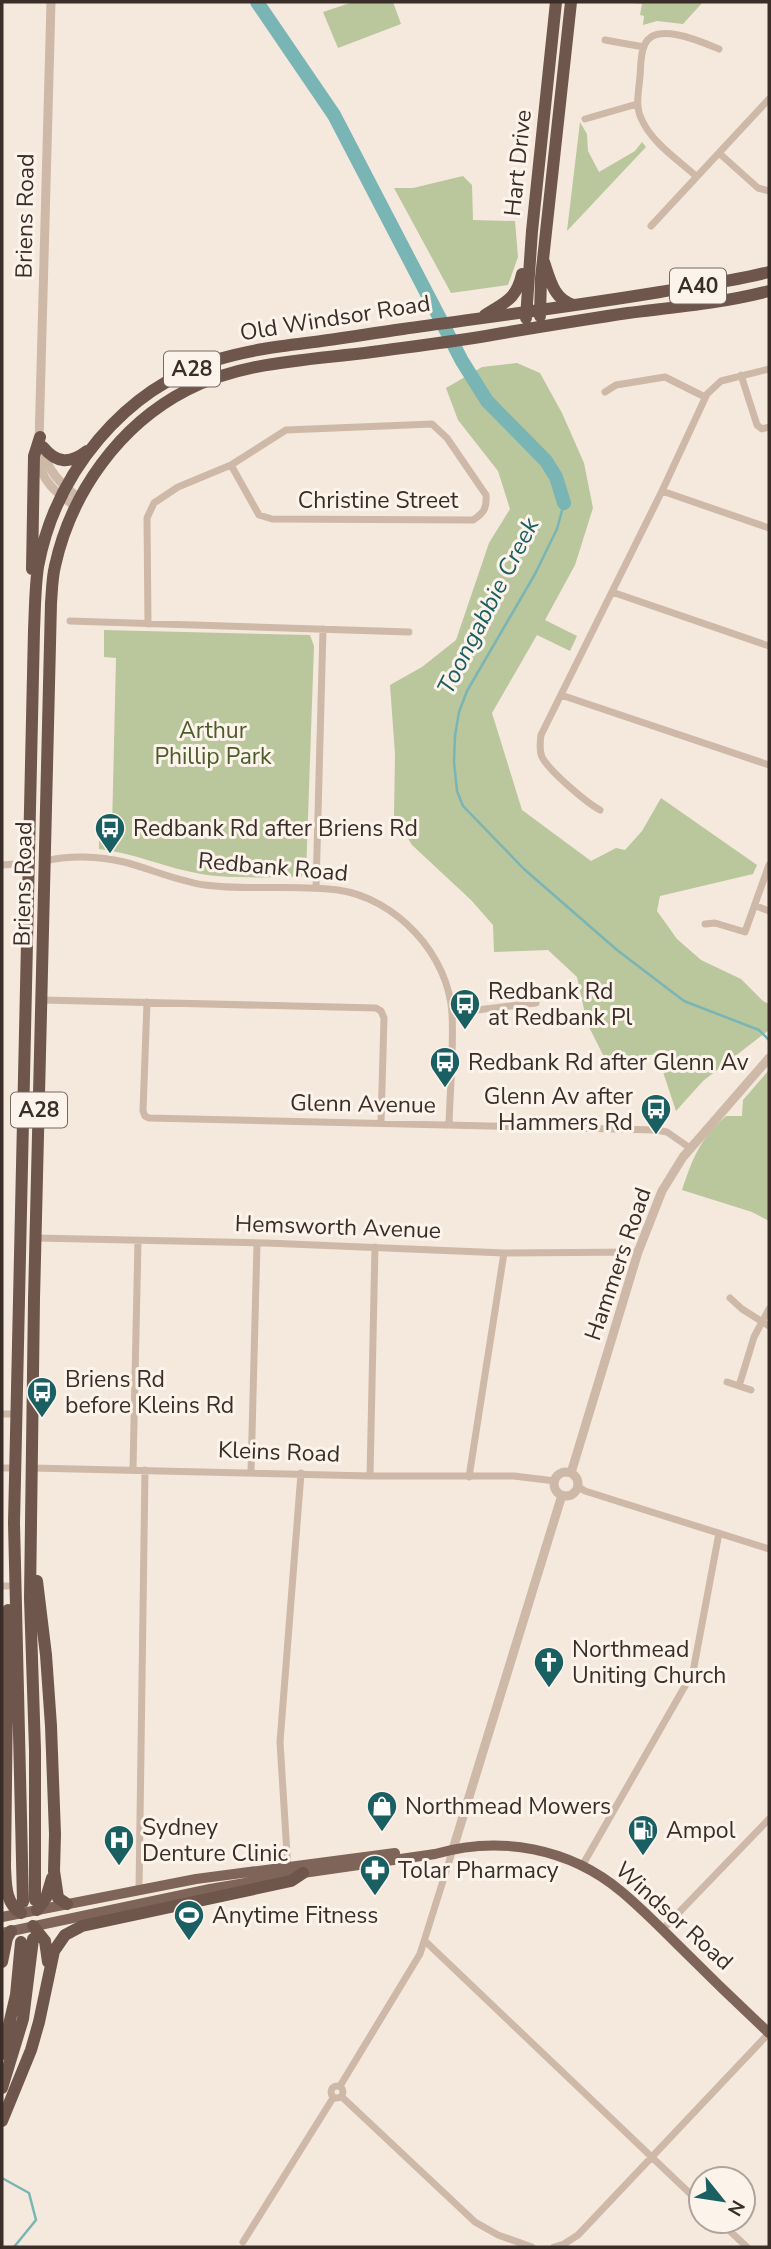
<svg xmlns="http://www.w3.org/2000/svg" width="771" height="2249" viewBox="0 0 771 2249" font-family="'Nunito Sans',sans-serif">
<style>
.green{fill:#bac69c}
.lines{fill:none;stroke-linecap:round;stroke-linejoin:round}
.stream{stroke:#7ab5b5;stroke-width:2.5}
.river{stroke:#7ab5b5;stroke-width:14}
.minor{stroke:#ceb8a8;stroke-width:7}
.tertiary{stroke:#ceb8a8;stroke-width:9}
.primary{stroke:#7e6459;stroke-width:10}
.trunk{stroke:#6e564c;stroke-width:12}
.labels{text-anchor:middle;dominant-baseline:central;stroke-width:6;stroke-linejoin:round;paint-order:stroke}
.shield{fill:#fcf3eb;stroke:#756963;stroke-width:2}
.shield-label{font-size:21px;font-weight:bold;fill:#3b2e29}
.street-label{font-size:23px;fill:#3b2e29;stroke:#fcf3eb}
.park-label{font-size:23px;fill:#4c5c2a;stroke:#fcf3eb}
.poi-label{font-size:23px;fill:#3b2e29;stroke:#fcf3eb;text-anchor:start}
.water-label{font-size:24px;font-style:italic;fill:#1a5f61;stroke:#fcf3eb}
</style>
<rect width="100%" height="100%" fill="#f5e9de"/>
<path class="green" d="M353,2H393L401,24L338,48L323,12Z
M623,2H703L683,24L657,21L643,25L644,16L640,15L642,4Z
M580,122L587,134L588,151L599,172L635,151L642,142L646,147L567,231Z
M463,176L472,185L473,220L515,221L518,257L508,285L451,293L394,188H413Z
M517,363L540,373L562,413L584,463L593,508L575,565L545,620L577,636L570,651L537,635L492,713L522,810L591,861L616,848L625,850L642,831L661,798L757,865L753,874L660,896L657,911L677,939L701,960L741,979L763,1001L769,1004V1030L703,1081L676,1111L657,1054L606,1061L587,1023L577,977L548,950L494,952L493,925L471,900L412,845L394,816L395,754L390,685L422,667L456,640L489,543L510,509L498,471L458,420L446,388L482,367Z
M104,630L310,635L314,646L306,874L300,877C269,877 230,879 201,874C166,868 134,853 99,849V829H112L116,658L104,657Z
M769,1070V1221L752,1212L682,1190C693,1157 700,1139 726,1116H742L743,1100Z"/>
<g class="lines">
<path class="stream" d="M564,503L557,529L535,574L467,691L459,712L455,736L454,762L457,791L463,806L524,869L617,950L684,1001L759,1030L769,1040
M2,2178L29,2193L36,2220L14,2247"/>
<path class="river" d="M257,2L334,115L462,361L487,401L546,461L556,477L564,503"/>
<path class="minor" d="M605,40L644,47
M585,119L637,104
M719,153L758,188L769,191
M696,176C677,159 651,142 641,118C635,105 639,90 640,76C641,66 640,53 645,44C656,21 702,42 719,49
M651,226L769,99
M741,375L757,425L762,429L769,427
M605,392L616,385L665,377L705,397
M662,491L769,528
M612,592L769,646
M70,621L409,632
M148,624L147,518L154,503L178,487L231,465L286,430L432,424L447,438L486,495C487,508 484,513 473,520L272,519L259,515L231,465
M561,695L769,765
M600,810C587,803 549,771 542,757C539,750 540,742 541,735L662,491L707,394L721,381L769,369
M45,861C69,855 99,856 124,862C151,869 177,881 205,885C249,891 294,884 338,890C396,898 449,955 452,1014C454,1050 450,1088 449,1125
M2,865L29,863
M316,888L323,629
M756,906L769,911
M705,924L715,923L745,932L769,865
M42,1000L376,1008L381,1011L384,1018L381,1123
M147,1002L143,1111L145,1116L149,1118L656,1130L667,1132L690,1148
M452,1013L536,1003
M36,1238L267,1243L504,1253L638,1252
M730,1298L742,1309L769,1326
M727,1382L751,1390
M739,1386L754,1337L769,1309
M2,1414H16
M2,1468H15
M32,1468L370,1476H514L555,1481
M133,1469L138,1241
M251,1472L257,1244
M370,1476L375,1247
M469,1477L504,1253
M577,1486L585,1491L769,1549
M2,1586H8
M582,1866L693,1672L719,1533
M288,1870L280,1742L301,1473
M139,1890L145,1470
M662,1930L769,1819
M425,1941L701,2204
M331 2092a6 6 0 1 1 12 0a6 6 0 1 1-12 0Z
M340,2086L420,1954L453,1849
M342,2097L475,2222L498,2235L532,2247
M719,2221L747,2247
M243,2242L333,2098
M554,2247L564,2244L578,2235L769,2033"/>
<path class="tertiary" d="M39,442L51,2
M43,448C46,470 62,485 79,498
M38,456C40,480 56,493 75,506
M554 1484a12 12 0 1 1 24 0a12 12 0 1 1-24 0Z
M571,1473L638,1252L662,1191L683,1157L769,1058
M453,1849L562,1495"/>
<path class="primary" d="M2,1917L196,1879L395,1853
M2,1933L210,1889L303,1873L435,1854C500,1835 570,1848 622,1892C641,1908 659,1926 677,1944C707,1974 738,2004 769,2033"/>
<path class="trunk" d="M544,262C550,280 554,300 574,305
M485,315C505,302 516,300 522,274
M540,316L541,278L571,2
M526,318L532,231L556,2
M43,447C57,464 70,464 87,451
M32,569L34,456L40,437
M37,1581L46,1655L51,1726L55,1834L54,1871L58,1898L67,1904
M8,1610L5,1867C6,1884 5,1903 21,1913
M35,1900V1750L30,1598L34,1299L51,603C52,591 52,578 55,566C71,493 119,425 187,390C243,361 311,360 372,352C416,346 460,341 503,333C545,326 587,319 628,313C676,307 723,303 769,291
M23,1902L14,1523L34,630C35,609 35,587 38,567C55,473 124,389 216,360C248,350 281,346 314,342C344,338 374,333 403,329C489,317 575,306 660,292C697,286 733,281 769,272
M37,1910L46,1898L52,1878
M33,1926L45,1941L48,1962
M2,1962L7,1938L11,1931
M2,2054L16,1995L21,1942
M2,2088L23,2019L33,1939
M2,2121L31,2050L39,2022L54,1951L65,1935L82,1926L291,1881L303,1873"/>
</g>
<defs>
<g id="bus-pin" transform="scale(1.575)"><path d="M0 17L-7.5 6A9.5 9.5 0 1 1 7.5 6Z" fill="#1a5f61" stroke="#fcf3eb"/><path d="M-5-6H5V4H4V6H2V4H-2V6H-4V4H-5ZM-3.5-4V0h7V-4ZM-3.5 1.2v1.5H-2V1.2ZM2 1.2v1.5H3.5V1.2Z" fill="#fff"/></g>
<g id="church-pin" transform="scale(1.575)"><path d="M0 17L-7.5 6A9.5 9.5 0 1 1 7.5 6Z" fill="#1a5f61" stroke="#fcf3eb"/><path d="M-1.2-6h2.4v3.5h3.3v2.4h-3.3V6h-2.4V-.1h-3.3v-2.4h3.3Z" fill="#fff"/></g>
<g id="shop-pin" transform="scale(1.575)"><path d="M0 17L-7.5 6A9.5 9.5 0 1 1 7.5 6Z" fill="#1a5f61" stroke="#fcf3eb"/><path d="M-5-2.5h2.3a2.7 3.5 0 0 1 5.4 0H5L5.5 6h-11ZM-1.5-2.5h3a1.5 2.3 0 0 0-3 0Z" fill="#fff"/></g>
<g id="fuel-pin" transform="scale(1.575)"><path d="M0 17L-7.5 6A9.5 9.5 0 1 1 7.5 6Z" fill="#1a5f61" stroke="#fcf3eb"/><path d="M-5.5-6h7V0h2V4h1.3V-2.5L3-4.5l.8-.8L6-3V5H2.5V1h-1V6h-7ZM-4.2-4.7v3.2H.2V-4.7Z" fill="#fff"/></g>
<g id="hospital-pin" transform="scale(1.575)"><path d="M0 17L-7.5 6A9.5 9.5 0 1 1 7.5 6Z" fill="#1a5f61" stroke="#fcf3eb"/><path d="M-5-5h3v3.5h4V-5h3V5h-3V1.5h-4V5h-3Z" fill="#fff"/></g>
<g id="pharmacy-pin" transform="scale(1.575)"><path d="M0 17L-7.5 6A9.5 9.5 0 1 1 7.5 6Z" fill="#1a5f61" stroke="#fcf3eb"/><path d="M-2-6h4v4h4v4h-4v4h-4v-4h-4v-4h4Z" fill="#fff"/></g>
<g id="stadium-pin" transform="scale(1.575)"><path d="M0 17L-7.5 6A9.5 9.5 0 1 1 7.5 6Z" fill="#1a5f61" stroke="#fcf3eb"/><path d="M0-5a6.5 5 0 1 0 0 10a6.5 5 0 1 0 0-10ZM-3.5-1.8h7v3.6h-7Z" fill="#fff"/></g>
</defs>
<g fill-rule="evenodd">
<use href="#bus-pin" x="110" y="828"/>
<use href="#bus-pin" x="465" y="1004"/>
<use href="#bus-pin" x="445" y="1062"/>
<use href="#bus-pin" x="656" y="1109"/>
<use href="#bus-pin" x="42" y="1392"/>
<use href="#church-pin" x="549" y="1662"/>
<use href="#shop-pin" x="382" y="1806"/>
<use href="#fuel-pin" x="643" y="1830"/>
<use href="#hospital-pin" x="119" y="1840"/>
<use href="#pharmacy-pin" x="375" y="1870"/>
<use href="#stadium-pin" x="189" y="1915"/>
</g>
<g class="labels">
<g class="shield">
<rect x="670" y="268.5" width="56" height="35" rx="5"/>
<rect x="164" y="351.5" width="56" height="35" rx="5"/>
<rect x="11" y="1092.5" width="56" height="35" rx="5"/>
</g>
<g class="shield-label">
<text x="698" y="286">A40</text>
<text x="192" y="369">A28</text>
<text x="39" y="1110">A28</text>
</g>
<g class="street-label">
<text transform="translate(518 163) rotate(-84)">Hart Drive</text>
<text transform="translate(25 216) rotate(-89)">Briens Road</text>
<text transform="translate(335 318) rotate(-9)">Old Windsor Road</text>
<text x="378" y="500">Christine Street</text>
<text transform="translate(273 867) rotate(5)">Redbank Road</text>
<text transform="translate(23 884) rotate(-89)">Briens Road</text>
<text transform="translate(363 1104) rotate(1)">Glenn Avenue</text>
<text transform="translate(338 1227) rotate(2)">Hemsworth Avenue</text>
<text transform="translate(618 1264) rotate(-71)">Hammers Road</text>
<text transform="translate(279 1452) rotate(2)">Kleins Road</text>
<text transform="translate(674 1916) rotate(42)">Windsor Road</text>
</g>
<g class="park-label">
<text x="213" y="730">Arthur<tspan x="213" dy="26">Phillip Park</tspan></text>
</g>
<g class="poi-label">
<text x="133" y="828">Redbank Rd after Briens Rd</text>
<text x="488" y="991">Redbank Rd<tspan x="488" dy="26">at Redbank Pl</tspan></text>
<text x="468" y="1062">Redbank Rd after Glenn Av</text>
<text x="633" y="1096" text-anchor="end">Glenn Av after<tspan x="633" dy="26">Hammers Rd</tspan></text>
<text x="65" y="1379">Briens Rd<tspan x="65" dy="26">before Kleins Rd</tspan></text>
<text x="572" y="1649">Northmead<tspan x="572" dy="26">Uniting Church</tspan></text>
<text x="405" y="1806">Northmead Mowers</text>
<text x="142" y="1827">Sydney<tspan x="142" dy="26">Denture Clinic</tspan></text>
<text x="666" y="1830">Ampol</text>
<text x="398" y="1870">Tolar Pharmacy</text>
<text x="212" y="1915">Anytime Fitness</text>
</g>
<g class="water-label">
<text transform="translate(488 606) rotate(-63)">Toongabbie Creek</text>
</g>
</g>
<rect width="771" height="2249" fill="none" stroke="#3b2e29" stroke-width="7"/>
<g transform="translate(722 2200) rotate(120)"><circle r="33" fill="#fcf3eb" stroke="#afa49d" stroke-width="2"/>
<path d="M0-5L12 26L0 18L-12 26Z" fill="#1a5f61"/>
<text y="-10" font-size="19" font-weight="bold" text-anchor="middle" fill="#3b2e29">N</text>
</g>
</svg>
